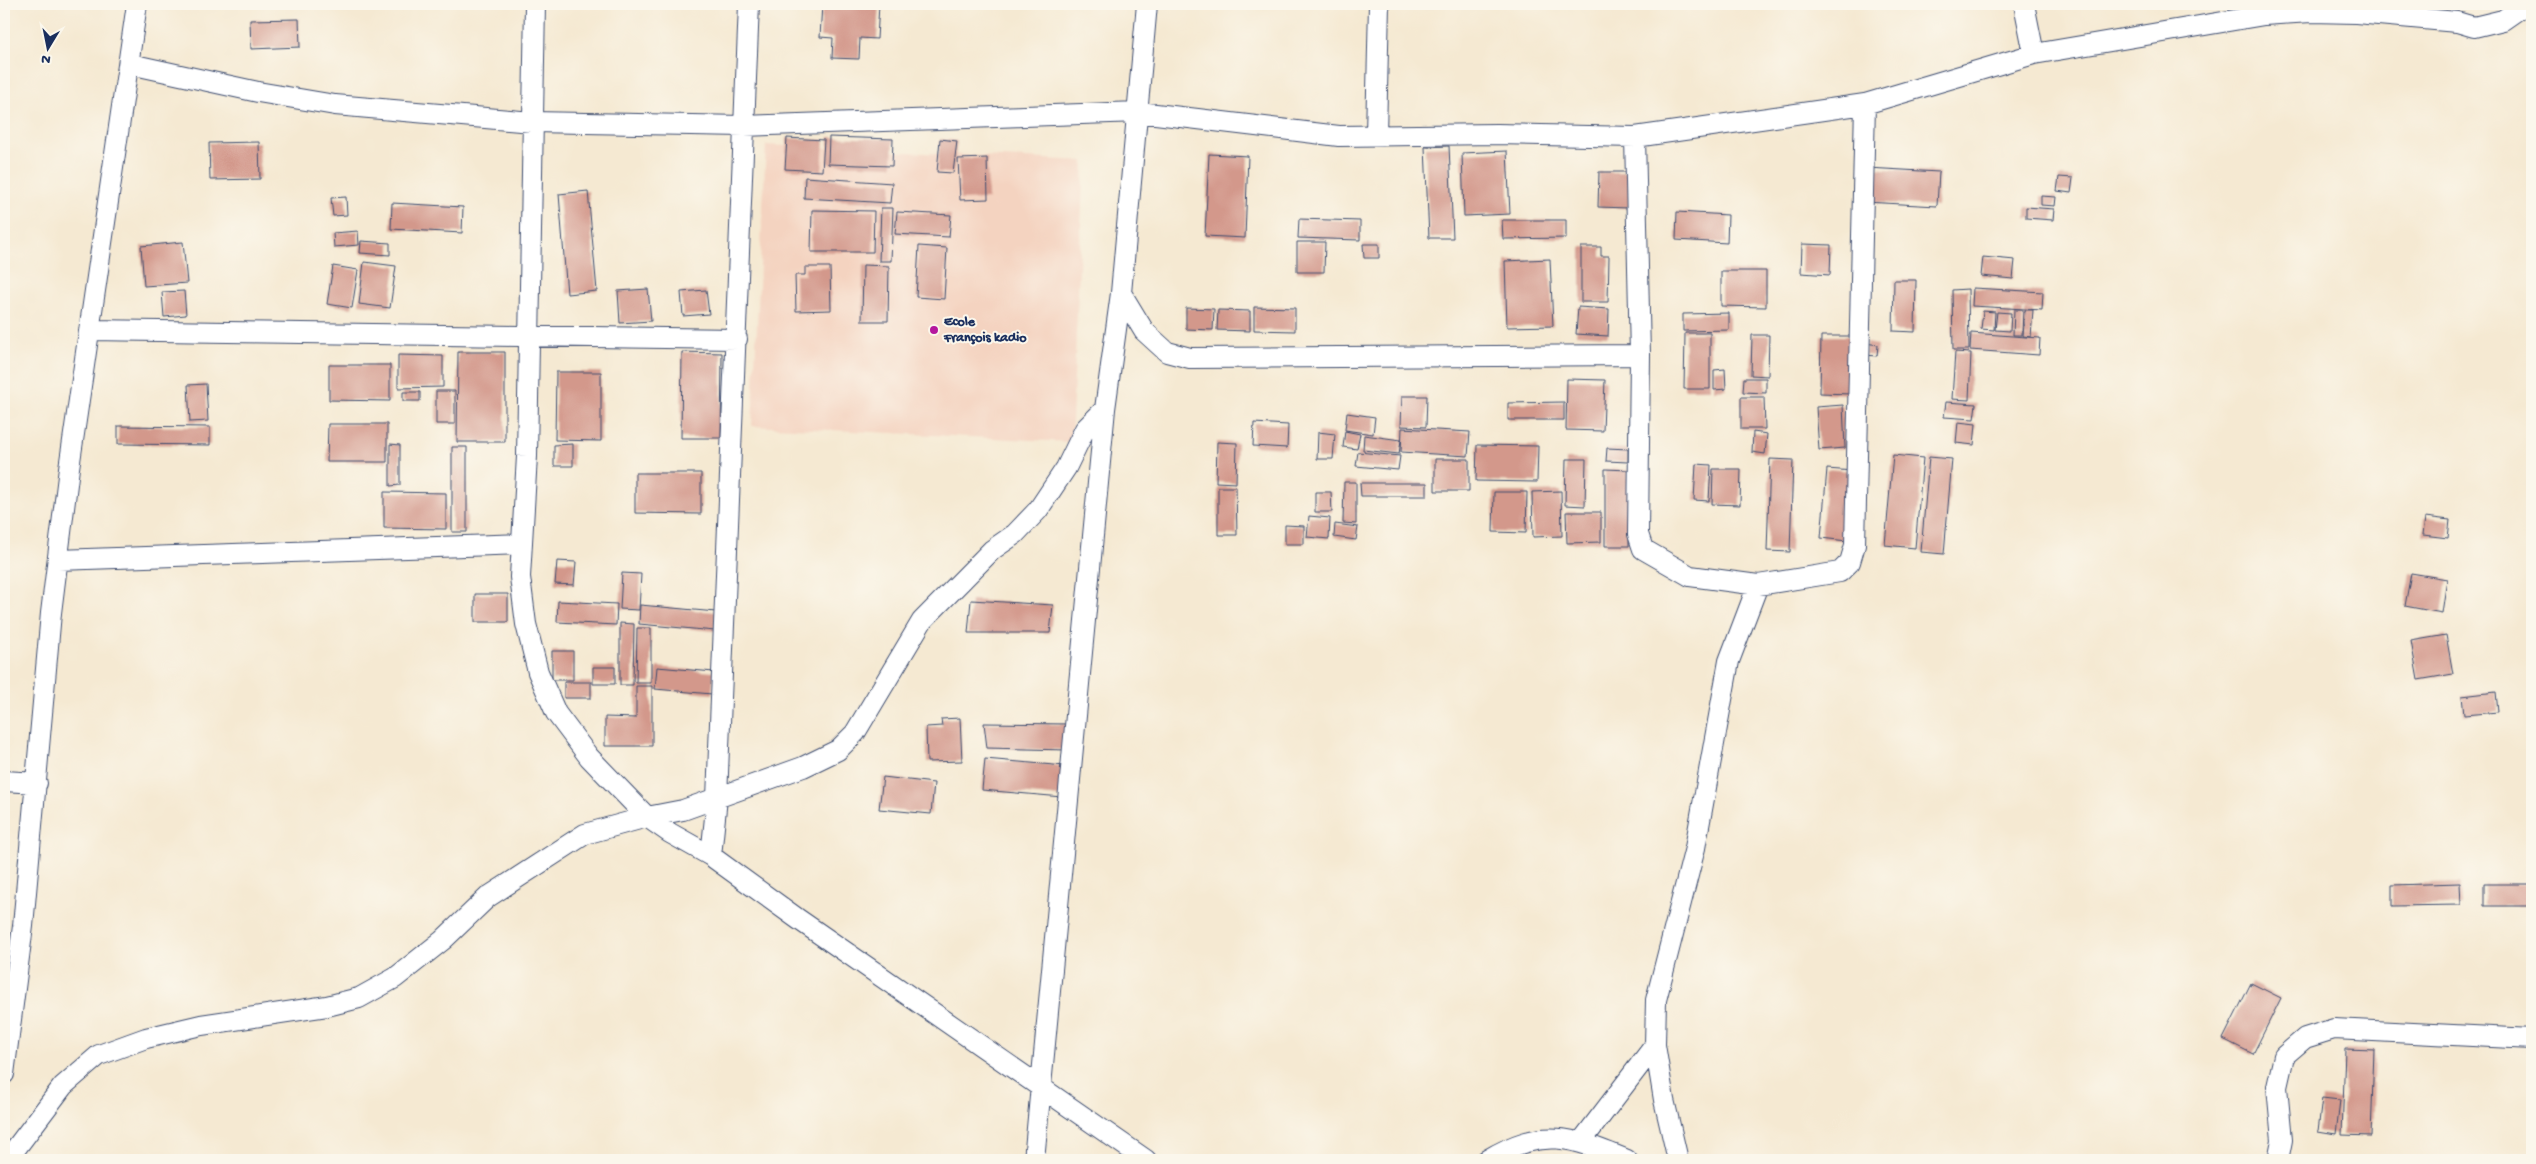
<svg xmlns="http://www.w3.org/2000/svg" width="2536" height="1164" viewBox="0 0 2536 1164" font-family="'Gochi Hand',sans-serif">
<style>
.built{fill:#f4d3c0}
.building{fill:#d3988b}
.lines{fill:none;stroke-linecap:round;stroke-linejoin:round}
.minor-casing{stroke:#3c4b6f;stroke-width:22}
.minor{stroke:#fff;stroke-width:20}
.poi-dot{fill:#b5179e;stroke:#fbf7ec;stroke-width:2}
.labels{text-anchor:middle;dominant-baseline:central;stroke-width:4;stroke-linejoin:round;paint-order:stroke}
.poi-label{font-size:14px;font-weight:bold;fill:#1b2f5e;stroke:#fbf7ec;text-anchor:start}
</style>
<rect width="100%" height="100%" fill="#fbf7ec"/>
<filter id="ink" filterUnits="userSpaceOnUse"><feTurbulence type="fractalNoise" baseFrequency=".02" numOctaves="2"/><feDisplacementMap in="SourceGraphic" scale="10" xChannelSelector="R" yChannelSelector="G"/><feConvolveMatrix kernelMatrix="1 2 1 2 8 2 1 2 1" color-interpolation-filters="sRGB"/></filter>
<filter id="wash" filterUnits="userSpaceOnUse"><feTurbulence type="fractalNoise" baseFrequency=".0096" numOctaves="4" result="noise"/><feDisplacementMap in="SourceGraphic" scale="20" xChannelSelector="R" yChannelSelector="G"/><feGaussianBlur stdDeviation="1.12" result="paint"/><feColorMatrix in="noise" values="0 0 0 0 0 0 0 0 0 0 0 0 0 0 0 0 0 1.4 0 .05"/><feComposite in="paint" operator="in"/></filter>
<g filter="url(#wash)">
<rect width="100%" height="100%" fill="#f5e9d2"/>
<path class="built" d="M766,145L1084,161L1071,442L752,426Z"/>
<g id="blocks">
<path class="building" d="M822,4H879L877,39L860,38L859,59L832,58L833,38L820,37Z
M299,19L300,47L251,49L250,20Z
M829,137L893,139L892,166L828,164Z
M787,138L824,140L822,171L785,169Z
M940,139L957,141L953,173L937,172Z
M259,142L260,179L210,180L209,143Z
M1449,146L1453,238H1429L1425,147Z
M1507,151L1510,214L1464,216L1462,153Z
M1209,154L1248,156L1245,238L1205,236Z
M987,158L988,199L960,200L958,159Z
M1867,168L1939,172L1937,206L1865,202Z
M1599,172H1629V208L1598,207Z
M805,177L892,183L890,203L804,198Z
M2059,177L2073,178L2071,193L2057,191Z
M588,191L597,291L567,294L559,194Z
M2041,196L2056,197L2055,206L2041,205Z
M346,197L347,215L333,216L331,198Z
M392,203L463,207L462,233L391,229Z
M2026,207L2054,209L2053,220L2026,218Z
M881,208H893L891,261H879Z
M812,210L874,211L873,252H811Z
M897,212L951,215L949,237L895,234Z
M1677,212L1728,215L1727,243L1676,240Z
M1299,219L1360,221V240L1298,238Z
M1502,220H1566V238L1503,239Z
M358,231L359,245L334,247L333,233Z
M361,241L390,243V255L360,253Z
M183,242L187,283L144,286L141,246Z
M1297,242H1325L1324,272H1297Z
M1363,244H1379V258H1364Z
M1802,244L1831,245L1830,275L1801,273Z
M919,246L947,248L944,299L916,297Z
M1581,247H1601V256H1609L1608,302H1581Z
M1983,257L2015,260L2013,279L1981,276Z
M1550,259L1553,326L1507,327L1505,261Z
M364,262L396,266L390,308L359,304Z
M863,265L889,266L888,321H862Z
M333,266L358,270L352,308L327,304Z
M805,267H830L831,310L796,311L795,275H805Z
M1721,271H1766V307L1721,306Z
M1894,280H1916L1915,332L1893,331Z
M1973,288L2043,292L2042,310L1972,306Z
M648,289L651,321L620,323L618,291Z
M1968,289L1969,350H1953L1952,290Z
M706,290L709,314L683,316L681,292Z
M184,291L186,315L164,317L162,292Z
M1254,307L1295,308V331L1254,330Z
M1578,307L1609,309L1608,336L1576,334Z
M1186,308L1214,309L1213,330L1186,329Z
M1218,310L1250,311V331L1217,330Z
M2014,310H2023L2022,335H2013Z
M2025,310H2033L2031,337L2023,336Z
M1983,311L1995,312L1994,330L1981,329Z
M1997,312L2011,313L2010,331L1995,330Z
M1729,313V330L1683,331V314Z
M1685,333H1710V389H1684Z
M1971,333L2040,338L2039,355L1970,350Z
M1752,335H1769L1768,376L1751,375Z
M1821,336H1852L1851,394L1820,393Z
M1866,343L1878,345L1877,356L1865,355Z
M458,352H505V442H457Z
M682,352L722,353L721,438H681Z
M1955,352L1971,353L1969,400L1952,399Z
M398,355L443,356V387L398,388Z
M329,365H390V401L329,400Z
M1725,369L1726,389L1714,390V370Z
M556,372H601V441L555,440Z
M1744,378H1766V393L1743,392Z
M1567,379L1605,380L1603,431L1566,430Z
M206,384L208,421L190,422L188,385Z
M436,391H455V424H436Z
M403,392H420V401H403Z
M1402,396H1427L1426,427L1401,426Z
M1741,397H1764L1765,429H1741Z
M1564,402V420H1508V403Z
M1946,402L1976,404L1974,419L1944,417Z
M1843,405L1845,448L1819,450L1816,407Z
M1347,413L1375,417L1373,434L1345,430Z
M1958,422L1976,424L1974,445L1956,443Z
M1254,423L1288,425L1287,448L1253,446Z
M328,424H387V462H327Z
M118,426L210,427V445L118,444Z
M1402,428L1470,432L1468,456L1401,452Z
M1345,431L1360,434L1357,449L1343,447Z
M1318,432L1335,434L1333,459H1317Z
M1753,432L1767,434L1765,454L1752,452Z
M1364,435L1401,440L1399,454L1363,450Z
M1217,442L1237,443L1236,483L1216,482Z
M390,444L400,445V485L390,486Z
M573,444V466H554V445Z
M1477,445L1538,446L1537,482L1476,481Z
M452,447H467V532H452Z
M1607,448L1628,449V462L1606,461Z
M1358,452L1400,456L1398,470L1356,466Z
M1893,455L1923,458L1915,548L1885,545Z
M1929,457L1952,459L1944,554L1921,552Z
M1435,459H1469V491H1435Z
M1566,459H1586L1585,506L1565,505Z
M1770,459L1793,460L1790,552L1767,551Z
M1696,464L1711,465L1709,501L1694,500Z
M1605,469L1629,470V546H1605Z
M1713,469H1741L1740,505L1712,504Z
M1827,469L1853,471L1847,541L1821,538Z
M635,473H701V514L635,513Z
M1344,482H1356V524L1343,523Z
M1360,483H1427V496H1361Z
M1218,487H1236L1237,535H1218Z
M1561,491L1562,536L1533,537L1532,492Z
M384,492L446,493V529L384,528Z
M1315,492H1331L1332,512H1315Z
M1494,492H1527L1526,533L1493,532Z
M1566,512H1601V542L1567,543Z
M1309,516L1330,518L1329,539L1307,537Z
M2425,517L2450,520L2448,538L2423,535Z
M1335,524L1358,527L1356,540L1334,537Z
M1285,525L1304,526V544H1285Z
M557,561L576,562L574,585L555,584Z
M622,573L641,574L639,610L620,609Z
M2411,573L2447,579L2442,613L2405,606Z
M475,594H508V622H475Z
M971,600L1053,605L1050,633H968Z
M558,601L617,604L616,625L557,622Z
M640,605L716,612L715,631L639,624Z
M620,623L634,624L633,685H620Z
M637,628H651V683H636Z
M2446,635L2453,674L2418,680L2411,641Z
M552,651H573V680H552Z
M593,667H615V684H593Z
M657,667L714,672L712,694L655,689Z
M564,682H591V698H564Z
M636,686H652V746H605V717L636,718Z
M2496,692L2498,712L2464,715L2462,696Z
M960,718L962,761L927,762L926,727L942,726L941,719Z
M984,723L1068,724L1066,750L987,748Z
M985,759L1065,766L1062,797L982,790Z
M883,777L934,783L931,814L879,809Z
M2460,883L2461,905L2392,906V885Z
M2484,884H2532V906H2484Z
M2251,983L2281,998L2253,1054L2223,1039Z
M2345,1049L2374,1050L2371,1136L2342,1135Z
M2322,1098L2340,1100L2336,1134L2318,1131Z"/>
</g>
</g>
<g filter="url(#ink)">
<use href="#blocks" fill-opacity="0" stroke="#3c4b6f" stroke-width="1"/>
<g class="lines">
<g class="minor-casing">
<path id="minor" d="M535,4L527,456L520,577L526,624L538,672L556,713L589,757L647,817L670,833L711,856L798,919L1146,1160
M2024,4L2034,54
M130,64L258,92L335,105L532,122L744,126L1139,112L1339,136L1497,134L1635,137L1865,104L2034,54L2264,15L2311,12L2356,13L2457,22L2474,27L2503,20L2526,4
M1376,135L1379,4
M1635,137L1640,355L1638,534L1643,549L1690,576L1758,585L1840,572L1850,562L1855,545L1865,104
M1121,293L1144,331L1167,352L1190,358L1640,355
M90,330L737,339
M58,560L522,544
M4,781L37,783
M711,856L717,798L749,4
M4,1074L23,926L51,613L69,468L137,4
M1581,1142L1655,1045
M7,1160L63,1086L99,1055L146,1038L201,1025L327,1006L359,998L395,978L443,940L488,897L585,834L647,817L683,810L803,767L838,750L855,733L922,621L992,550L1015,534L1038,510L1066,468L1085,429L1105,409
M1034,1160L1105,409L1121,293L1147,4
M1487,1160C1543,1126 1571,1137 1627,1160
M1678,1160L1664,1100L1655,1045L1656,1000L1695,848L1729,661L1758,585
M2278,1160L2282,1140L2277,1087L2284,1056L2305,1038L2334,1029L2532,1039"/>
</g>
<use href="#minor" class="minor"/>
</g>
</g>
<circle class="poi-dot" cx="934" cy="330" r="5"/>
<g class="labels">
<g class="poi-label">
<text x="944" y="322">Ecole<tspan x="944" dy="16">François kadio</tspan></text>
</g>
</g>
<rect width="2536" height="1164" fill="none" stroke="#fbf7ec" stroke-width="20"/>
<g transform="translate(48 48) rotate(190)" stroke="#fbf7ec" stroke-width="4" paint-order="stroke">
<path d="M0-4L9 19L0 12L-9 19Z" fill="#1b2f5e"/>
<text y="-8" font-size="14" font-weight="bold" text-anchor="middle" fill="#1b2f5e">N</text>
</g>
</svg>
